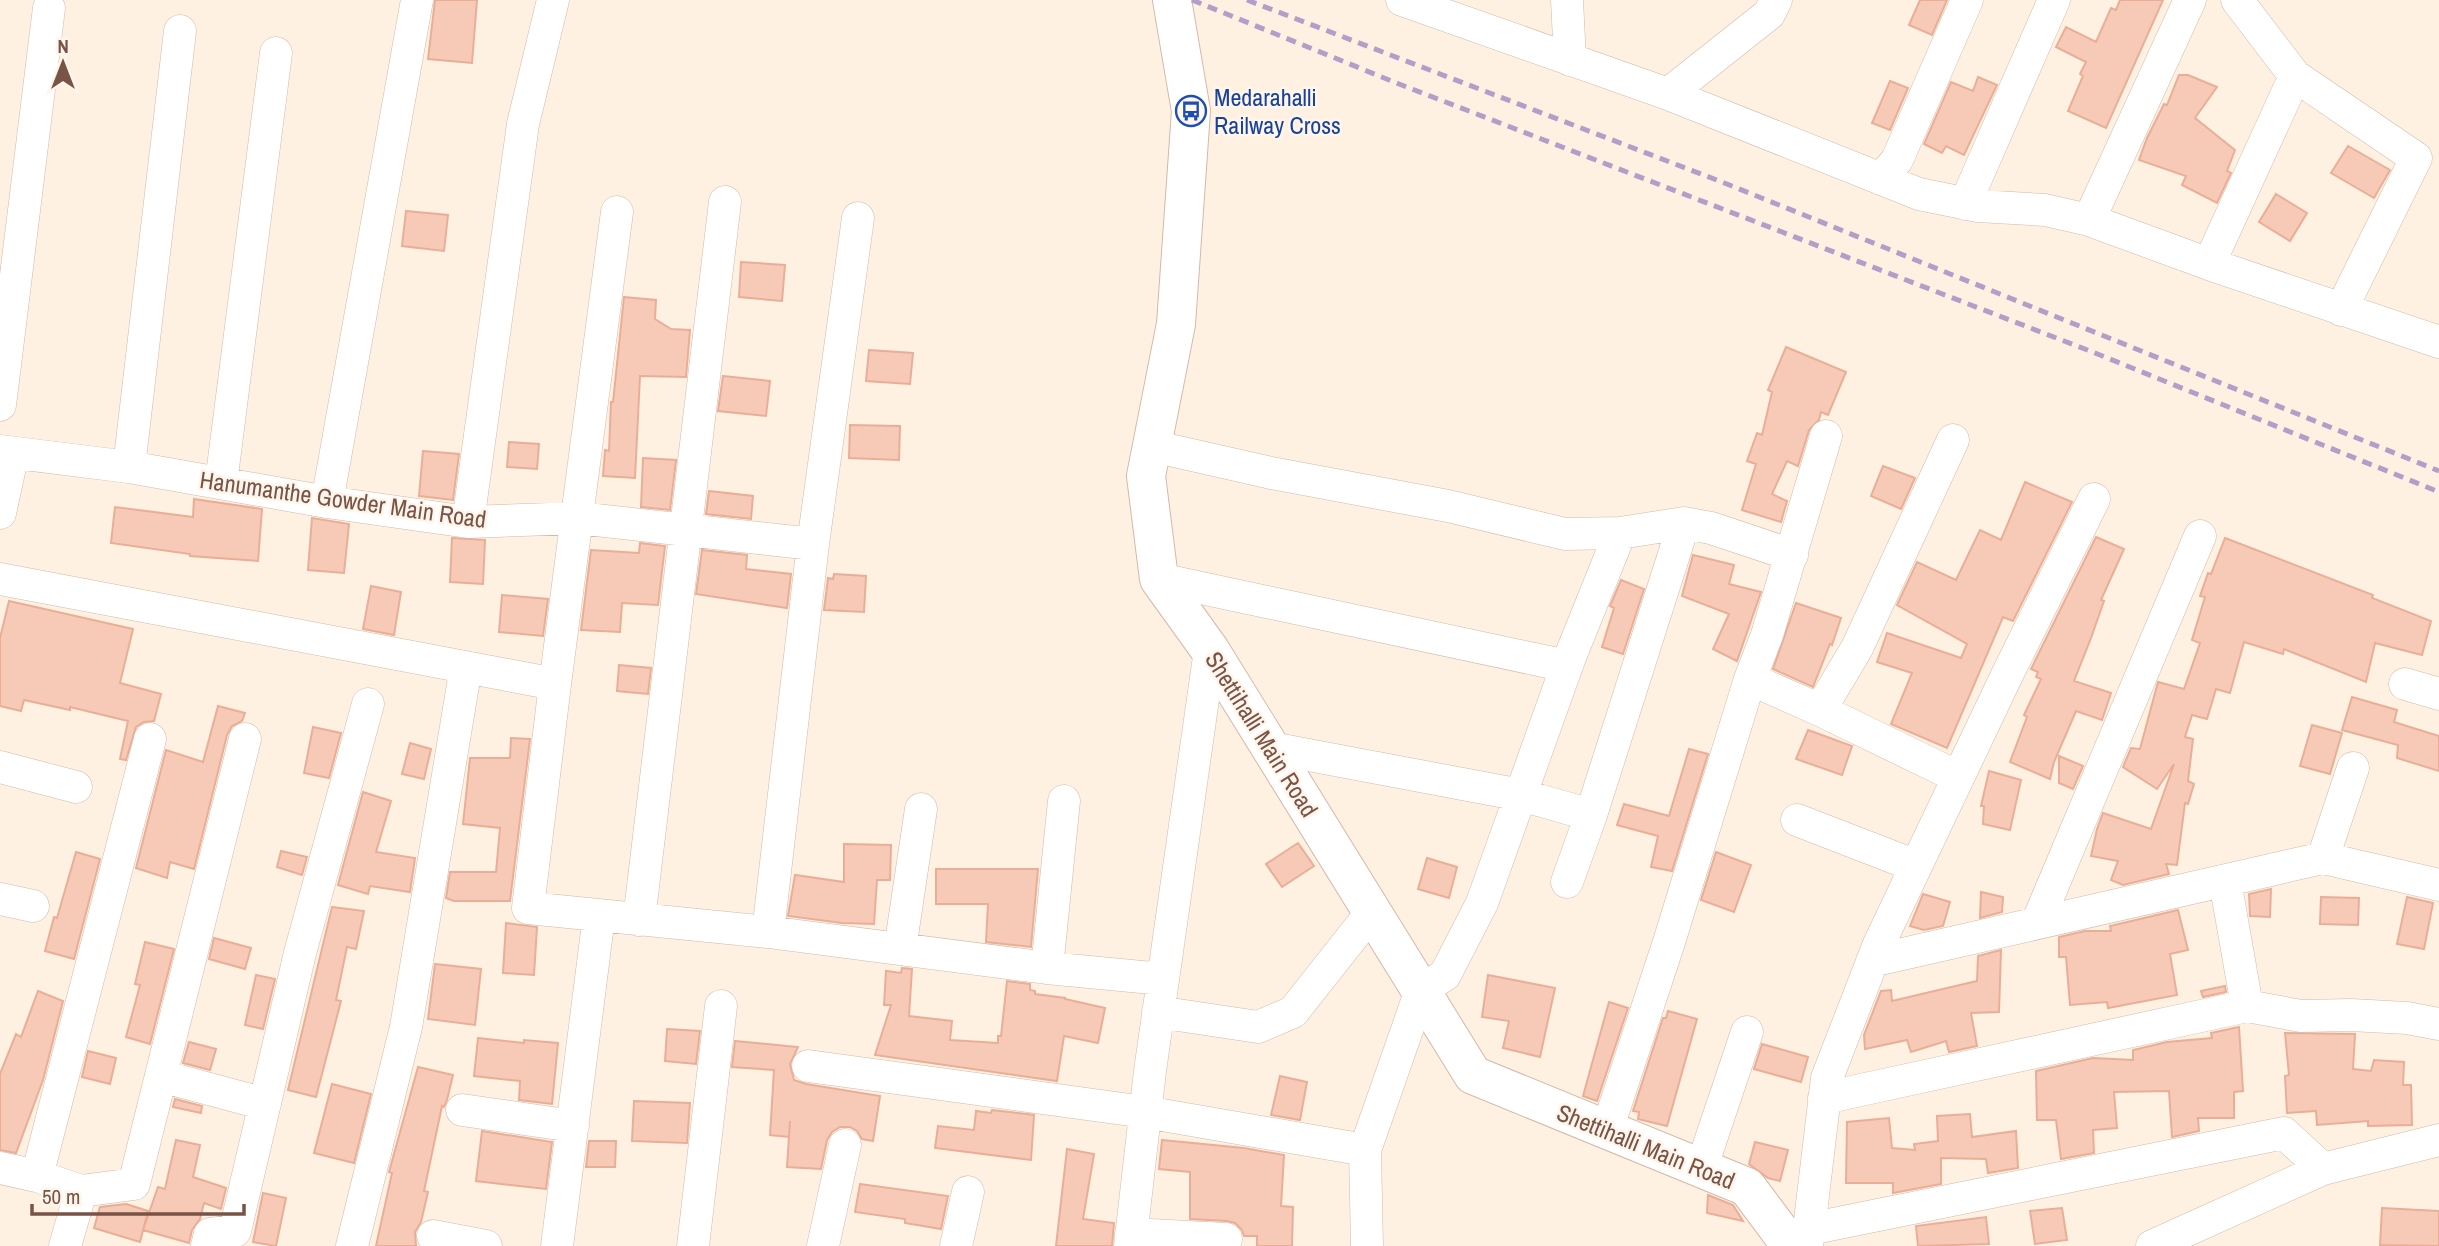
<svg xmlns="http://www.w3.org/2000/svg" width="2439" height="1246" viewBox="0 0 2439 1246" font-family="'Archivo Narrow',sans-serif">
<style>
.building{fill:#f6cab7;stroke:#eaae96;stroke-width:2}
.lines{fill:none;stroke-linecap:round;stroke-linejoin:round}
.street-casing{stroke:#d2b9aa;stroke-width:33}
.secondary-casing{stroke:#d6b8a7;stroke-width:40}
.street{stroke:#fff;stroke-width:32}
.secondary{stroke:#fff;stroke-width:38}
.rail{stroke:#b29fc9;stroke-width:5;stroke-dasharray:10 7;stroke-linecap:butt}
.labels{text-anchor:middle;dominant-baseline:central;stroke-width:5;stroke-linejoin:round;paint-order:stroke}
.transit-label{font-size:24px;fill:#164399;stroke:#fff5ea;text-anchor:start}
.street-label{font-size:24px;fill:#785346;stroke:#fff5ea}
</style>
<rect width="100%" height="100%" fill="#fef1e2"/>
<path class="building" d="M435,0H477L472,63L428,59Z
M1920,0H1947L1932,35L1909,25Z
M2120,0H2163L2106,128L2068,111L2083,76L2080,74L2086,62L2056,47L2066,27L2096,42L2111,8L2116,10Z
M2179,75H2188L2217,87L2195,118L2235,150L2227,171L2231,173L2217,203L2182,185L2186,176L2139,160L2147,138L2164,104L2167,105Z
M1978,77L1997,85L1964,155L1946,146L1942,153L1924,144L1951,82L1973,91Z
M1890,81L1908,88L1890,130L1872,123Z
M2348,146L2390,170L2374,198L2331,173Z
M2276,194L2307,213L2290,241L2259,222Z
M406,211L448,215L444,251L402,246Z
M741,262L785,265L782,301L739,297Z
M624,297L656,300L655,319L671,329L690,330L686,377L640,376L635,478L603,476L605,450L609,451L611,402H613Z
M1786,347L1846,372L1828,415L1821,412L1819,420L1809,430L1798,466L1787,461L1772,494L1787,501L1781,522L1742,510L1756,464L1747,461L1757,433L1762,435L1772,392L1768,390Z
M869,350L913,353L910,384L866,381Z
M723,376L770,381L766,416L718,411Z
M850,425L900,426L899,460L849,458Z
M509,442L539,444L537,469L507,467Z
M423,451L459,454L453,500L419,496Z
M643,458L676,460L670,510L641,507Z
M1883,466L1915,478L1901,509L1871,496Z
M2025,482L2072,502L2013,621L2003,617L1947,748L1891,724L1912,673L1877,662L1887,633L1961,658L1967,644L1897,605L1917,562L1956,580L1980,530L2001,540Z
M709,491L753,496L751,519L706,514Z
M194,499L262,509L258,561L190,556V554L111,543L115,507L193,517Z
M312,518L349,524L344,573L308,570Z
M2096,537L2124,549L2101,600L2104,601L2091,638L2074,681L2111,693L2102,720L2076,711L2054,762L2050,779L2010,762L2027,717L2024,715L2041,679L2036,677L2038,672L2031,669Z
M452,538L485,540L483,584L450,582Z
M2225,538L2373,595L2372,598L2431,621L2422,655L2375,643L2366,682L2284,649L2283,654L2244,642L2230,693L2216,689L2207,719L2192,715L2185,737L2193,739L2188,781L2194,784L2188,804L2185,803L2177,865L2166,864L2169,874L2123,885L2111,880L2118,861L2091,856L2097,829L2103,813L2151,829L2174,764L2157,789L2123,767L2131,748L2140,749L2158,682L2184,689L2200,643L2192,640L2205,597L2200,596L2208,573L2211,574Z
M640,543L665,546L658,605L622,603L620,632L581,630L591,550L639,553Z
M702,550L747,555L746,569L791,574L787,608L696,594Z
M1693,555L1734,565L1729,584L1761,592L1737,661L1713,649L1729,614L1682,596Z
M834,574L866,576L864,612L824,610L828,578L833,579Z
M1621,580L1644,589L1623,654L1602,647L1614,608L1610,606Z
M371,586L401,592L394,635L363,629Z
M502,595L548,599L543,636L499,632Z
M9,601L133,629L120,683L161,694L154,721L144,722L136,727L126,760L120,759L128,721L70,707V710L24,700L21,711L0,706V638Z
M1796,603L1841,618L1832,645L1830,644L1813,687L1773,669Z
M619,665L651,668L648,694L617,691Z
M2352,697L2397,710L2394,722L2439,736V771L2397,758L2398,745L2342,730Z
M218,706L245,713L242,721L232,726L227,735L194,869L170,862L167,878L136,868L166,750L203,762Z
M2312,725L2342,733L2330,774L2300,766Z
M313,727L341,733L329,778L304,773Z
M1808,730L1852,746L1842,775L1796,759Z
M511,738L530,739L510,901H454L446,898L450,872H496L500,828L463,824L470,758H510Z
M410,743L431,749L424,779L402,774Z
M1689,749L1708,754L1672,871L1651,867L1658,836L1617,825L1624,804L1669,816Z
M2059,756L2083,766L2073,789L2059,783Z
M1989,771L2021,780L2010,830L1983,824L1984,806H1981Z
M363,792L391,801L376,852L415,858L410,892L370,886L368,894L338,885Z
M1298,843L1314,866L1282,887L1266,864Z
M844,844L891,845L890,880H877L874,924L842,923L788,916L795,875L844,882Z
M281,851L307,857L302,875L277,867Z
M76,852L100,859L74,959L45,951L54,917L57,918Z
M1716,852L1751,865L1734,912L1701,900Z
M1427,858L1457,867L1449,898L1418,889Z
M936,869H1038L1031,947L986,942L988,904H936Z
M2271,889L2270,917L2250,916L2249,894Z
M1981,892L2003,897L2002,912L1980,918Z
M1923,894L1950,902L1943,926L1924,930L1910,926Z
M2321,897L2359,898L2358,925L2320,924Z
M2407,897L2433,903L2424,949L2397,944Z
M332,907L364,911L356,949L347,947L336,1000L341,1001L316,1097L288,1090Z
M2178,910L2188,950L2170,954L2177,995L2108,1008L2107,1002L2070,1005L2066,957H2059V937L2085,931H2111L2110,926Z
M506,923L537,927L534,975L503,973Z
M214,938L251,948L245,969L209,959Z
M145,942L174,949L150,1044L126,1037L140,985L135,984Z
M2001,950L1999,1012L1971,1013L1977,1046L1949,1052L1946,1041L1911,1052L1907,1040L1865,1049L1864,1035L1881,991L1891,990L1892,1001L1977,981L1978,956Z
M435,964L481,969L475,1025L428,1019Z
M902,968L912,969L909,1016L952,1021L950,1040L998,1043V1036H1001L1007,981L1030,984V990L1035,991V994L1065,998V999L1105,1008L1098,1043L1064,1036L1057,1081L875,1055L891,1005H884L886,971L901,973Z
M256,975L275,979L263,1029L245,1025Z
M1488,975L1555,988L1540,1057L1503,1048L1509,1021L1482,1017Z
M2225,986L2226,992L2203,997L2201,991Z
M38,991L63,1001L43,1080L16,1153L0,1150V1074L16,1034L21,1037Z
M1609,1002L1628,1008L1597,1101L1583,1096Z
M1668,1011L1697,1019L1667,1126L1638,1119L1639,1112L1633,1111L1663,1018H1666Z
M2239,1027L2243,1091L2234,1092V1118H2198L2199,1131L2172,1137L2169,1091L2114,1092L2117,1128L2093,1130L2094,1153L2061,1159L2056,1120H2037L2036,1071L2093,1058L2133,1060V1050L2167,1042L2212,1038L2211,1033Z
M667,1029L700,1031L696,1064L665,1061Z
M2285,1033L2355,1034L2353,1069L2371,1071L2374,1060L2404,1062L2403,1085H2411L2412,1125L2368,1126V1121L2317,1125L2316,1111L2287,1113L2285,1076L2289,1075Z
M478,1038L524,1043V1040L558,1043L552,1104L519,1100L520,1081L474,1076Z
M735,1041L798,1047L790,1064L794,1080L806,1084L880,1096L873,1141L862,1139L857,1131L850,1127H840L832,1132L827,1140L821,1169L787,1167L790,1121L789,1137L770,1135L774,1070L732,1067Z
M189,1042L216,1049L210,1070L183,1063Z
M1762,1044L1808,1057L1801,1082L1754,1069Z
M88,1051L116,1058L110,1084L82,1077Z
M418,1067L453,1075L447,1100L444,1107L442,1106L424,1191L428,1192L421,1222L415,1232L416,1246H376L392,1173L389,1172Z
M1280,1076L1307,1082L1300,1120L1271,1115Z
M332,1084L371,1094L354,1163L314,1153Z
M175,1099L202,1106L201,1113L173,1107Z
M634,1101L690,1103L687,1143L632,1141Z
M992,1110L1034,1115L1031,1160L935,1148L938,1126L974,1130L976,1111L991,1113Z
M1970,1114L1972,1137L2016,1131L2018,1168L1988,1173L1986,1159L1941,1158V1184L1893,1193V1183H1846L1847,1122L1889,1118L1892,1148L1915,1150L1914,1144L1938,1141L1937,1116Z
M482,1131L552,1142L546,1189L476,1181Z
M176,1140L200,1145L193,1177L226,1188L221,1209L204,1203L200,1219L192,1230L189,1243L143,1230L158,1187L165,1189Z
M1162,1140L1244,1148L1284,1155L1281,1206L1293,1207L1292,1246H1257V1236H1244L1242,1230L1235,1223L1227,1221L1190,1219V1172L1159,1169Z
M589,1141H616L615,1167H586Z
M1755,1142L1788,1150L1780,1181L1768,1178L1749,1164Z
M1067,1149L1094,1154L1083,1219L1114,1223L1112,1246H1056Z
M860,1184L948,1196L941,1229L905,1223V1219L855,1212Z
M263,1193L286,1198L276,1246L253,1242Z
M1708,1195L1733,1205L1743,1221L1707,1213Z
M126,1204L148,1211L140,1242L94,1228L100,1207Z
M2062,1208L2067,1240L2035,1244L2030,1211Z
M2382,1208L2439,1211V1246L2380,1245Z
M1986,1217L1989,1244L1918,1246L1916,1226Z"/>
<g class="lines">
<g class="street-casing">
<path id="street" d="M1402,0L1668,94
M1567,0L1570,60
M1776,0L1769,14L1668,94L1919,194L1978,206L2045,210L2089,220L2209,264L2439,342
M2237,0L2295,76L2416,158L2341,310
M1881,179L1897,160L1967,0
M1965,204L2054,0
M2089,220L2190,0
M2209,264L2295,76
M0,405L49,8
M1152,446L1271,473L1448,506L1565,534L1620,533L1684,523L1711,528L1792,555
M0,451L129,467L327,502L468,522L578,518L813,544
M129,467L180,31
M221,483L276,53
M327,502L417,0
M0,513L13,453
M468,522L523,124L553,0
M0,579L555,684L617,212
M1159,579L1567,666
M1750,679L1820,710L1958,777
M555,684L528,908L768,932L1047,968L1163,979
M2405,684L2439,694
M1820,710L1857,648L1953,440
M1271,748L1521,795L1591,815
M0,767L76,787
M1797,820L1916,866
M2323,858L2353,768
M2225,881L2247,1006L2301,1016L2351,1015L2407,1018L2439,1024
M1567,882L1591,815L1684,523
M0,899L33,906
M639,920L725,202
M2037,923L2200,536
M768,932L813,544L858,218
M900,949L921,809
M1872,961L2323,858L2439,885
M1047,968L1064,801
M1158,1012L1258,1027L1293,1012L1372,912
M808,1066L1145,1112L1365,1150L1367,1246
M161,1076L265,1104
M1824,1098L2247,1006
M462,1110L573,1126
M1607,1130L1669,942L1750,679L1767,635L1826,436
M1365,1150L1421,990L1445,975L1482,903L1570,657L1620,533
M0,1168L37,1176
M1701,1169L1747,1032
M81,1191L134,1184L245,739
M1809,1229L2284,1133L2323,1169
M1131,1234L1226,1239
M433,1236L486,1246
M65,1246L81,1191L37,1176L150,739
M207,1246L210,1234L235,1231L300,953L368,704
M352,1246L406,1027L466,667
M557,1246L599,916
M693,1246L721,1006
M823,1246L845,1145
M956,1246L968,1192
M1130,1246L1150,1071L1210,650
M1807,1246L1827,1078L1879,944L2007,675L2094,499
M2152,1246L2323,1169L2439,1140"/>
</g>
<g class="secondary-casing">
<path id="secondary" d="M1172,0L1191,111L1176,324L1146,476L1159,579L1210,650L1473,1075L1747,1187L1791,1246"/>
</g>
<use href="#street" class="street"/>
<use href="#secondary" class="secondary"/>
<path class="rail" d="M1192,0L1399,84L2090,351L2439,492
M1247,0L1722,182L2439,471"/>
</g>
<defs>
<g id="bus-ring" transform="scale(1.575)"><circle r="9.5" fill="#fff5ea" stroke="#1a4fb4" stroke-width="1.5"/><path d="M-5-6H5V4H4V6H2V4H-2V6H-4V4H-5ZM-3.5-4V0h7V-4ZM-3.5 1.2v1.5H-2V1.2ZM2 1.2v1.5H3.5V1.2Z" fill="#1a4fb4"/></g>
</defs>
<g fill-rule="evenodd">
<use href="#bus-ring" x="1191" y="111"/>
</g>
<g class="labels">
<g class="transit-label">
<text x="1214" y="97">Medarahalli<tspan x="1214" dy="28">Railway Cross</tspan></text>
</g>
<g class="street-label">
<text transform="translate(343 499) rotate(8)">Hanumanthe Gowder Main Road</text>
<text transform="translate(1262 734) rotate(58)">Shettihalli Main Road</text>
<text transform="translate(1646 1146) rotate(22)">Shettihalli Main Road</text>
</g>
</g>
<g transform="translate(63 63)" stroke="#fff5ea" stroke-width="5" paint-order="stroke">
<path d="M0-5L12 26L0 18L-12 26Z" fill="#785346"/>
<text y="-10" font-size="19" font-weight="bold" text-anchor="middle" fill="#785346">N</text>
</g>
<path d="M32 1204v10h212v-10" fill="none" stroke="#785346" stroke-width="3.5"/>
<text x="42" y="1204" font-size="21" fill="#785346" stroke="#fff5ea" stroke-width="5" paint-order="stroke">50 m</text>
</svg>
